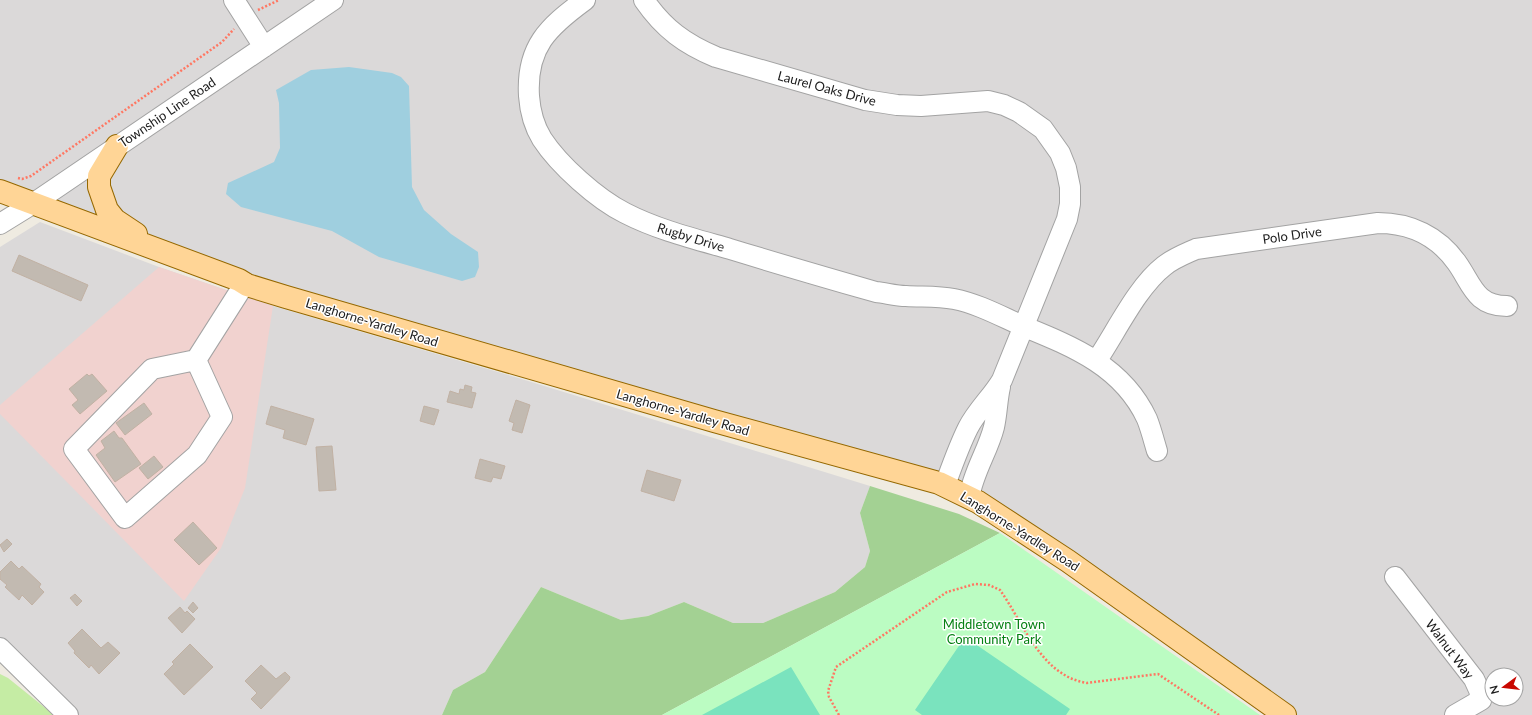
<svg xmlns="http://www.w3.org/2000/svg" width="1532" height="715" viewBox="0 0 1532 715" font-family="Lato,sans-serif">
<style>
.residential{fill:#dbd9d9;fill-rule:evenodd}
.commercial{fill:#f1d2cf}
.grass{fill:#c5eca4}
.forest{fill:#a3d193}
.park{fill:#bbfcc2}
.pitch{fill:#7ae3be}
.water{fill:#9fcfdf}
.building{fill:#c2bab1;stroke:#c1b1a3}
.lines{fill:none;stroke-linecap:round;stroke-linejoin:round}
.minor-casing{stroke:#a3a3a3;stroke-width:22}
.major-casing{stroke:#956800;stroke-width:24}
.path{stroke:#ff7762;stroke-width:2.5;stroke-dasharray:2 2;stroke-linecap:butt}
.minor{stroke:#fff;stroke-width:20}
.major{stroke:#ffd596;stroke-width:22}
.labels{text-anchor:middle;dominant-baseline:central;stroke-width:3;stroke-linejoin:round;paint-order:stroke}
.street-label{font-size:13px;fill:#1c1c1c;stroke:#fff}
.park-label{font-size:13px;fill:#058013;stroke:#fff}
</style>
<rect width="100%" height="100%" fill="#efebe1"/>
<path class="residential" d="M0,0H1532V715H1285L978,502L458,348L0,191ZM1492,675H1516V699H1492Z
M40,222L159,267L273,306L515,377L870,486L860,513L870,551L865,567L835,592L763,623H733L684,602L648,616L621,620L541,587L485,672L453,690L442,715H78L0,638V247Z"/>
<path class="commercial" d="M159,267L273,306L245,488L221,548L184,601L0,414V405Z"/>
<path class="grass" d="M0,674L8,678L54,715H0Z"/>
<path class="forest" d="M870,486L959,514L1000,533L662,715H442L453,690L485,672L541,587L621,620L648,616L684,602L733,623H763L835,592L865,567L870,551L860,513Z"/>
<path class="park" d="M1000,533L1260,715H662Z"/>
<path class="pitch" d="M965,637L1070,709L1066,715H922L915,710Z
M791,667L820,715H702Z"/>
<path class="water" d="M349,67L392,73L401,77L409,86L412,187L424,210L451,234L478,252L479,267L475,277L462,281L379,257L332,231L241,207L226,194L228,183L274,162L280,148L279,103L276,90L311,70Z"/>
<path class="building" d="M19,255L88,285L81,301L12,271Z
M87,374L89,376L92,374L107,391L80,414L72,405L78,400L69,389Z
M465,385L472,387L471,392L476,393L472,408L447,402L450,391L459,394L460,389L464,390Z
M516,400L530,405L522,433L512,430L514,423L509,421Z
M144,403L152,414L125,435L116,423Z
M271,406L314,419L306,445L283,438L285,430L266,424Z
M424,406L439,410L434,425L420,421Z
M114,431L119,438H122L141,464L115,482L96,455L105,448L101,441Z
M332,446L336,490L319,491L316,447Z
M154,456L163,467L148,479L139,468Z
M480,459L505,466L501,479L493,477L491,482L475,478Z
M647,470L681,480L674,501L641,491Z
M193,522L217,548L199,565L174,540Z
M7,539L12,544L4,552L0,545Z
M11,561L19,569L22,566L41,584L39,587L44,592L32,605L22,595L19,600L5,587L7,585L0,579V572Z
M75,594L82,601L77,606L70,598Z
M193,602L198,608L193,613L188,608Z
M180,607L185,613L187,611L195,619L182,633L168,618Z
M82,629L101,648L108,642L120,653L99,674L91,665L89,668L74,653L75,651L68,643Z
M190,644L213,667L184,695L164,674L174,664L172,662Z
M261,665L276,679L285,672L290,677L289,680L261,709L251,699L257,693L245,681Z"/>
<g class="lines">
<g class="minor-casing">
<path id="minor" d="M234,0L264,47
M585,0C548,27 526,47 529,96C530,110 534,126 542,139C559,165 597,199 625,213C658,230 695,239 730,249C779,264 827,278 876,292C886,293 896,296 906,296C922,297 938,296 954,299C979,304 1002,317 1025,327C1074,347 1123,367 1147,419C1151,429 1154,441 1157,451
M644,0C664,29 685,44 716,57L865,100L897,105L921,106L988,101L1004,105L1019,112L1043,129L1060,153L1066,168L1070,187V204L1067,219L1002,380C992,397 977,410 968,428C959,446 952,466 945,485
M0,224L34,203L333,0
M196,360L222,417L197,455L125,518L74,449L152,369L196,360L245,283
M1097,360C1116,332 1137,287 1164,266C1174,258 1185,254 1196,249L1378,223C1410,223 1438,236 1457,263C1472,284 1475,306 1507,306
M969,498C973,472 988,451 994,427C997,414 997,400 1000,387
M1395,577L1474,679L1479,690L1481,700L1455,715
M0,648L68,715"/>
</g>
<g class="major-casing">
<path id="major" d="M117,146L99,176V187L107,210L115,220L136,234
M0,191L239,280L247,285L286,297L714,421L939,483L978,502L1068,561L1285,715"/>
</g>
<path class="path" d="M258,10L279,0
M18,178L22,179L31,176L222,42L234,29
M839,715L829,697L828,691L836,667L947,592L975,584L989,585L1000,590C1023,622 1041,676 1087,683L1158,674L1219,715"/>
<use href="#minor" class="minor"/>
<use href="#major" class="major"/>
</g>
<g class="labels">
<g class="street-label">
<text transform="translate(827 88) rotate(15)">Laurel Oaks Drive</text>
<text transform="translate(167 112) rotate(-34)">Township Line Road</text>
<text transform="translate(1292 235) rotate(-8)">Polo Drive</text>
<text transform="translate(691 237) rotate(17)">Rugby Drive</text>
<text transform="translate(372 322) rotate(17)">Langhorne-Yardley Road</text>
<text transform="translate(683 412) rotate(16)">Langhorne-Yardley Road</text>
<text transform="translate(1020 531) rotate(32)">Langhorne-Yardley Road</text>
<text transform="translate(1450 649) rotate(53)">Walnut Way</text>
</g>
<g class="park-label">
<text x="994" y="624">Middletown Town<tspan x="994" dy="15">Community Park</tspan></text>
</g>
</g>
<g transform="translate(1504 687) rotate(255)"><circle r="19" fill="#ffffff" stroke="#a4a4a4"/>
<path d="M0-3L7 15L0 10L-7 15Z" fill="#c90700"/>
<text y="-6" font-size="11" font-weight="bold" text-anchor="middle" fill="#1c1c1c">N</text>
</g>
</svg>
